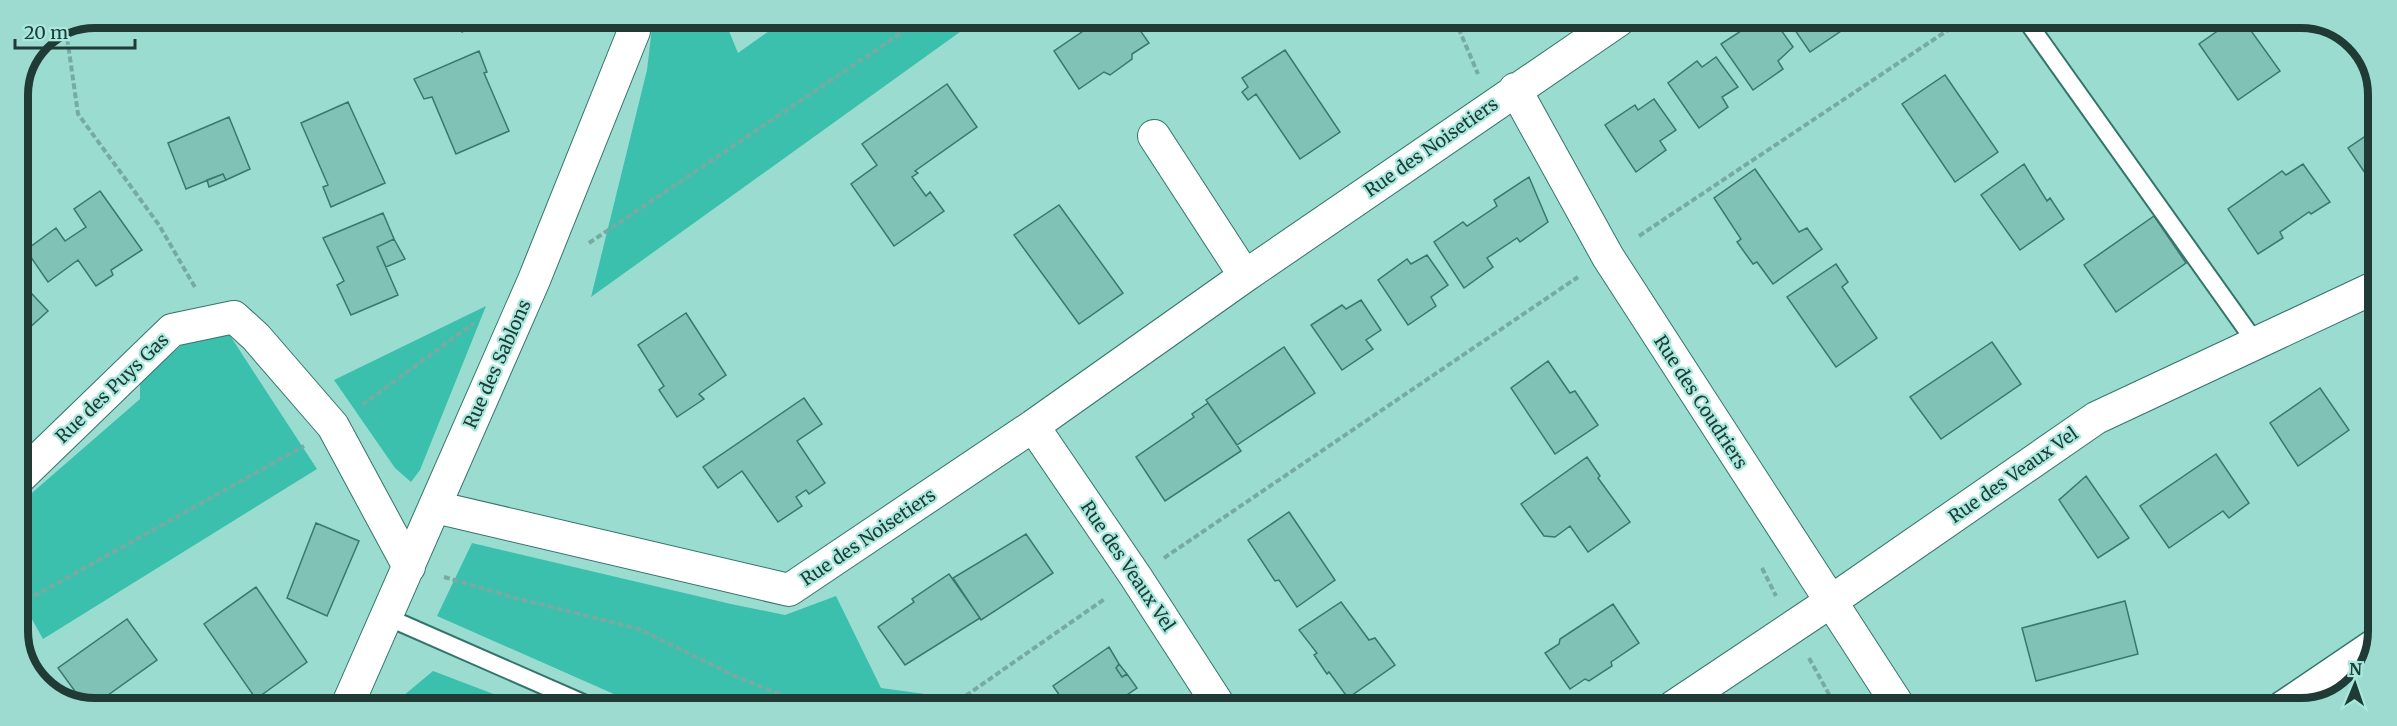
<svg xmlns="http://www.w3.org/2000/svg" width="2397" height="726" viewBox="0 0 2397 726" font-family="Merriweather,serif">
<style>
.green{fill:#3bc0ae}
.building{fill:#81c2b7;stroke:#38786e;stroke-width:1.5}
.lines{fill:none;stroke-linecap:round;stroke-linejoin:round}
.lane-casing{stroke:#34756b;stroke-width:20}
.street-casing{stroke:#34756b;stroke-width:34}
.secondary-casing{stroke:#34756b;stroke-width:36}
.path{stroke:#75aba2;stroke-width:4;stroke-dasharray:6 3;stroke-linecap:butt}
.lane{stroke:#fff;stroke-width:16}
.street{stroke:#fff;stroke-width:32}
.secondary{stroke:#fff;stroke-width:33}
.labels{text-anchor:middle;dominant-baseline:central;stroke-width:4.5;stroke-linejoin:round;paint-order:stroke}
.street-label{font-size:18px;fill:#203b36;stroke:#a8e9de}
.rim{fill:none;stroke:#203b36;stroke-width:8}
</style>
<rect width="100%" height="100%" fill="#9bdcd1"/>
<path class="green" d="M653,19H724L738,53L786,19H978L591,297L647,70Z
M486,306L420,470L411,482L395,468L334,380Z
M227,331L317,469L43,639L29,614L18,611V505L140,399V382L195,333Z
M472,543L731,604L785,615L836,596L881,688L954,698L959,706H641L437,616Z
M433,671L525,706H399L403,696Z"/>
<path class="building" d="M455,18H492L462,32Z
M1101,19H1132L1149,43L1132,54V59L1110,75L1104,72L1079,89L1054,51Z
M1771,20H1774L1793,47L1778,61L1783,69L1753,90L1721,44L1753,23L1756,29Z
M1788,20H1836L1834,21L1841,31L1810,52Z
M2232,21H2244L2280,71L2238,100L2199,44Z
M1285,50L1340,132L1300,159L1256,94L1248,100L1242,92L1248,87L1242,78Z
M479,51L487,72L484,73L509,131L456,154L432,97L424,99L414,79Z
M1716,57L1738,87L1722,97L1728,107L1699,128L1668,83L1697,61L1702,67Z
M1945,75L1998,152L1955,182L1902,104Z
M947,84L977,127L915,171L918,173L912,177L926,196L930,192L944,211L894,246L851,184L877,165L862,144Z
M1654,99L1676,130L1660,141L1666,150L1636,172L1605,125L1635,105L1638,110Z
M348,102L385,183L331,207L323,187L328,185L301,123Z
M229,117L250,169L226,180L223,174L186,189L168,143Z
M2379,127L2378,192L2348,148Z
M2024,164L2047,201L2050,198L2064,219L2020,250L1981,195Z
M2303,164L2330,202L2311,214L2309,212L2280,232L2283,238L2258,254L2228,209L2282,171L2286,175Z
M1755,169L1799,232L1807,228L1822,249L1773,284L1757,262L1753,264L1737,242L1741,239L1714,198Z
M223,174L226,180L209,187L207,180Z
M1529,177L1548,222L1520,242L1517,238L1487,258L1493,267L1464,288L1434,242L1463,222L1467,226L1497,206L1494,200Z
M100,191L142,250L111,270L113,275L96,286L78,260L48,282L26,250L56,228L65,241L86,227L74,209Z
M1059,205L1123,293L1079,324L1014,235Z
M383,213L394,239L377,247L398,295L351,315L337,285L344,281L323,238Z
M2154,216L2186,263L2116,312L2084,265Z
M394,239L405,259L386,267L377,247Z
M1427,255L1448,285L1431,297L1436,306L1408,325L1378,280L1407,259L1411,264Z
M1836,264L1848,282L1842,287L1877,338L1836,367L1787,297Z
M18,279L48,311L18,338Z
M1361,300L1381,330L1366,340L1373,349L1342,370L1311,325L1342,305L1346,309Z
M686,313L726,375L699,394L704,399L677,417L659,390L664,386L638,345Z
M1992,342L2021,384L1941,439L1910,397Z
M1284,347L1315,393L1237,445L1206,400Z
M1548,361L1570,393L1575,391L1598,425L1555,454L1511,388Z
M2320,388L2349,430L2298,466L2270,423Z
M804,398L822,424L797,441L825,483L809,494L806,490L796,497L802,506L778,522L742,471L718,488L703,467Z
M1208,403L1241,451L1165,501L1136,457L1194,417L1192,414Z
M2377,407V424L2369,413Z
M2216,454L2249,503L2229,518L2223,511L2169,548L2140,506Z
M1587,457L1600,476L1598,478L1630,522L1588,552L1570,526L1555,537L1544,536L1521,504Z
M2086,476L2129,538L2098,558L2059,500Z
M1289,512L1335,580L1297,607L1279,580L1275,581L1248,540Z
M316,523L359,541L327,616L287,598Z
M1026,534L1053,573L981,620L953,578Z
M949,574L980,618L905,665L878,627L914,602L912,599Z
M256,587L307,662L256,699L204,624Z
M2125,601L2138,654L2036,681L2022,628Z
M1341,602L1369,640L1375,638L1395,665L1348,698L1329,672L1327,674L1314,655L1317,653L1299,630Z
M1613,604L1639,643L1611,662L1612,666L1589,681L1585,679L1570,689L1545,653L1559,644L1560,639Z
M127,619L157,660L94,705H85L58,668Z
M1109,647L1119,664L1116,668L1122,677L1127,674L1137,688L1109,707L1067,706L1053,686Z
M1119,664L1127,674L1122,677L1116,668Z
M1126,696L1134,707H1116L1114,703Z"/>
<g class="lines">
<g class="lane-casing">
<path id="lane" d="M2031,27L2256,343
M387,617L590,706"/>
</g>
<g class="street-casing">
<path id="street" d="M1515,89L1608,257L1900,708
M1154,136L1245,276
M1033,426L1136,577L1220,707
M18,479L172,330L234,317L256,337L333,426L409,567
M435,507L789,590L1033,426L1245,276L1619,20
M347,706L534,280L634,31L629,19
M1673,707L1830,602L2096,418L2378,286"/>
</g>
<g class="secondary-casing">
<path id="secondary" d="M2283,708L2376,645"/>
</g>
<path class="path" d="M1455,20L1478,74
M63,31L67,37L78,114L159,225L196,289
M1639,236L1963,20
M589,243L922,19
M362,405L474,323
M1164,558L1578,277
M1762,568L1776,596
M444,577L512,597L639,629L737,677L809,706
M18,605L304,446
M1809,658L1836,707
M951,706L1106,598"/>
<use href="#lane" class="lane"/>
<use href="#street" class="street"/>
<use href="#secondary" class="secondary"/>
</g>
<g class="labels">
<g class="street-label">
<text transform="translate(1431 147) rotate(-35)">Rue des Noisetiers</text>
<text transform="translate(497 364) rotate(-66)">Rue des Sablons</text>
<text transform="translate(112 388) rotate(-44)">Rue des Puys Gas</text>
<text transform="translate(1701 402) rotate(57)">Rue des Coudriers</text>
<text transform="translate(2013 475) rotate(-35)">Rue des Veaux Vel</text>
<text transform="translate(868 537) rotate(-34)">Rue des Noisetiers</text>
<text transform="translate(1128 566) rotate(56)">Rue des Veaux Vel</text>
</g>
</g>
<path d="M0 0H2397V726H0ZM95 28H2301A67 67 0 0 1 2368 95V631A67 67 0 0 1 2301 698H95A67 67 0 0 1 28 631V95A67 67 0 0 1 95 28Z" fill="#9ddbd1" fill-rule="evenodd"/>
<path class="rim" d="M95 28H2301A67 67 0 0 1 2368 95V631A67 67 0 0 1 2301 698H95A67 67 0 0 1 28 631V95A67 67 0 0 1 95 28Z"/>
<g transform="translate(2355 684) rotate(2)" stroke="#a8e9de" stroke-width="4.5" paint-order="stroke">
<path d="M0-4.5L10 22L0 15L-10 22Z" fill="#203b36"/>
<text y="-9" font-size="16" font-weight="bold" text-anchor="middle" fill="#203b36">N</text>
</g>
<path d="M15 39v9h120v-9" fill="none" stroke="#203b36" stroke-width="3"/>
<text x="24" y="39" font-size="18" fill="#203b36" stroke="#a8e9de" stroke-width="4.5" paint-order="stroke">20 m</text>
</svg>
